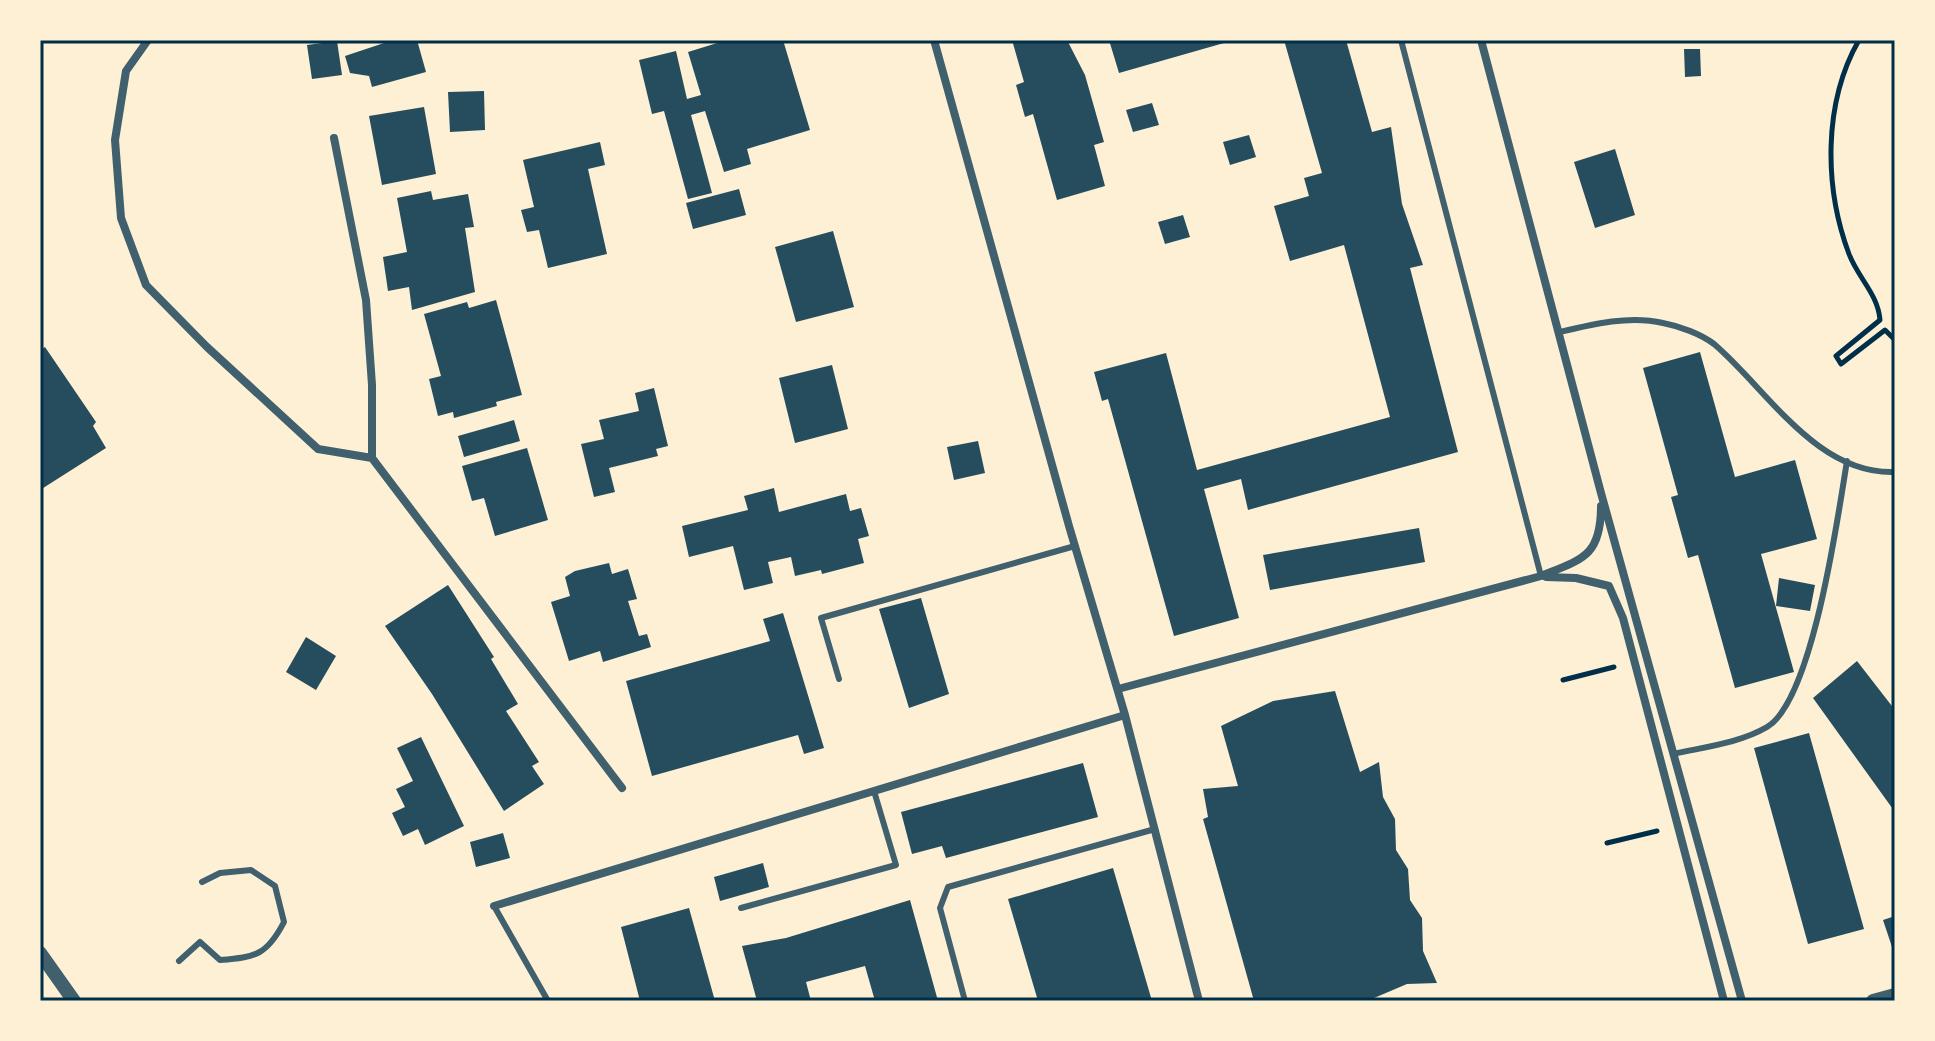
<svg xmlns="http://www.w3.org/2000/svg" width="1935" height="1041" viewBox="0 0 1935 1041" font-family="Cabin,sans-serif">
<style>
.building{fill:#264d5e}
.lines{fill:none;stroke-linecap:round;stroke-linejoin:round}
.path{stroke:#003049;stroke-width:5}
.service{stroke:#3f606c;stroke-width:6}
.minor{stroke:#3f606c;stroke-width:8}
.tertiary{stroke:#3f606c;stroke-width:14}
.neatline{fill:none;stroke:#003049;stroke-width:3}
</style>
<rect width="100%" height="100%" fill="#fdf0d5"/>
<path class="building" d="M393,40H417L426,72L372,87L369,76L350,73L345,56Z
M727,40H783L810,130L747,149L751,164L724,172L705,111L691,115L712,193L688,199L664,111L652,114L639,60L676,51L687,99L701,95L688,52Z
M1012,40H1067L1085,75L1104,142L1094,145L1105,186L1057,200L1033,114L1025,117L1016,85L1024,82Z
M1109,40H1231V41L1119,73Z
M1284,40H1346L1372,132L1391,127L1402,204L1423,265L1410,268L1458,452L1248,510L1241,479L1204,489L1239,618L1174,636L1108,399L1102,401L1094,372L1166,353L1197,470L1390,417L1344,245L1290,261L1274,206L1309,196L1304,178L1322,173Z
M337,41L342,75L312,79L307,45Z
M1684,49H1700L1701,76L1685,77Z
M484,91L485,130L450,132L448,92Z
M1152,103L1159,125L1133,132L1126,110Z
M424,107L436,174L382,185L369,116Z
M1249,135L1256,157L1230,165L1223,142Z
M600,142L605,165L588,169L607,254L548,268L539,230L527,232L521,210L534,207L523,160Z
M1615,149L1635,215L1595,228L1574,162Z
M739,189L746,215L693,229L686,203Z
M431,191L433,200L468,194L474,227L465,228L475,292L412,310L409,287L388,291L383,257L407,252L397,198Z
M1183,215L1190,237L1165,244L1158,222Z
M833,231L854,307L796,322L775,247Z
M496,300L522,395L496,402L497,406L454,418L453,412L438,416L429,379L441,376L424,314L467,302L469,308Z
M45,347L96,422L93,426L106,448L40,490V350Z
M1700,352L1735,477L1795,460L1817,539L1761,554L1794,672L1735,688L1698,555L1688,558L1671,497L1678,495L1643,368Z
M832,365L848,429L795,443L779,378Z
M654,388L668,446L656,449L658,456L609,468L615,492L594,497L581,444L604,439L599,420L639,411L635,393Z
M514,420L520,441L464,457L458,436Z
M978,441L985,473L954,480L947,447Z
M527,448L548,520L495,536L484,498L472,501L462,466Z
M774,488L779,512L846,494L850,511L861,508L869,536L858,539L864,563L822,574L821,570L795,576L791,557L768,562L773,583L744,590L733,546L689,557L682,526L748,510L744,496Z
M1419,528L1425,562L1270,590L1263,555Z
M609,563L612,574L628,569L637,599L628,601L639,636L647,634L651,647L603,662L600,651L569,661L551,602L570,596L565,577L575,571Z
M1779,578L1815,585L1810,611L1776,606Z
M448,585L494,657L491,659L518,704L506,711L539,762L532,766L544,784L504,811L432,694L385,626Z
M921,598L949,694L909,708L879,609Z
M783,613L824,748L804,754L798,735L652,776L626,681L770,641L763,619Z
M306,637L336,656L316,690L286,672Z
M1857,661L1895,710V812L1813,698Z
M1335,691L1360,772L1379,762L1383,797L1395,819L1396,850L1408,869L1410,900L1422,918L1423,951L1437,983L1407,984L1367,1001H1254L1203,819L1208,817L1203,789L1238,786L1221,726L1273,701Z
M1809,733L1864,929L1808,944L1754,748Z
M421,737L464,826L425,845L418,829L403,836L392,813L405,807L396,789L413,781L397,748Z
M1083,763L1098,817L946,858L942,846L912,854L901,812Z
M503,833L510,858L476,867L470,842Z
M763,863L769,887L720,901L714,877Z
M1113,868L1152,1001H1038L1008,899Z
M910,900L938,1001H875L865,966L806,982L811,1001H757L742,946L786,938Z
M689,908L715,1001H640L621,927Z
M1895,916V946L1892,947L1883,920Z"/>
<g class="lines">
<path class="path" d="M1859,40C1823,103 1824,187 1849,254C1858,278 1878,294 1880,320L1836,356L1841,364L1885,330L1895,340
M1563,680L1614,667
M1607,843L1657,831"/>
<path class="service" d="M1401,40L1541,576
M1560,332C1593,324 1630,315 1663,323C1679,326 1701,334 1714,344C1767,389 1816,475 1895,472
M839,679L821,618L1075,546
M1673,754C1704,747 1740,743 1767,727C1813,700 1838,515 1847,461
M494,906L548,1001
M741,908L896,865L874,791
M179,961L200,942L220,960C256,957 267,955 284,922L275,886L251,870L220,873L202,882
M965,1001L940,908L948,887L1155,829"/>
<path class="minor" d="M148,40L126,71L115,140L121,218L146,285L207,347L318,449L372,458L622,788
M934,40L1069,526L1125,715L1199,1001
M1481,40L1601,493L1742,1001
M334,138L366,300L372,385V458
M1546,577L1576,578L1609,586L1623,618L1724,1001
M1118,689L1541,576C1583,559 1601,556 1601,506
M494,906L1125,715"/>
<path class="tertiary" d="M40,953L74,1001
M1873,1001L1895,995"/>
</g>
<rect width="1935" height="1041" fill="none" stroke="#fdf0d5" stroke-width="84"/>
<rect x="42" y="42" width="1851" height="957" class="neatline"/>
</svg>
